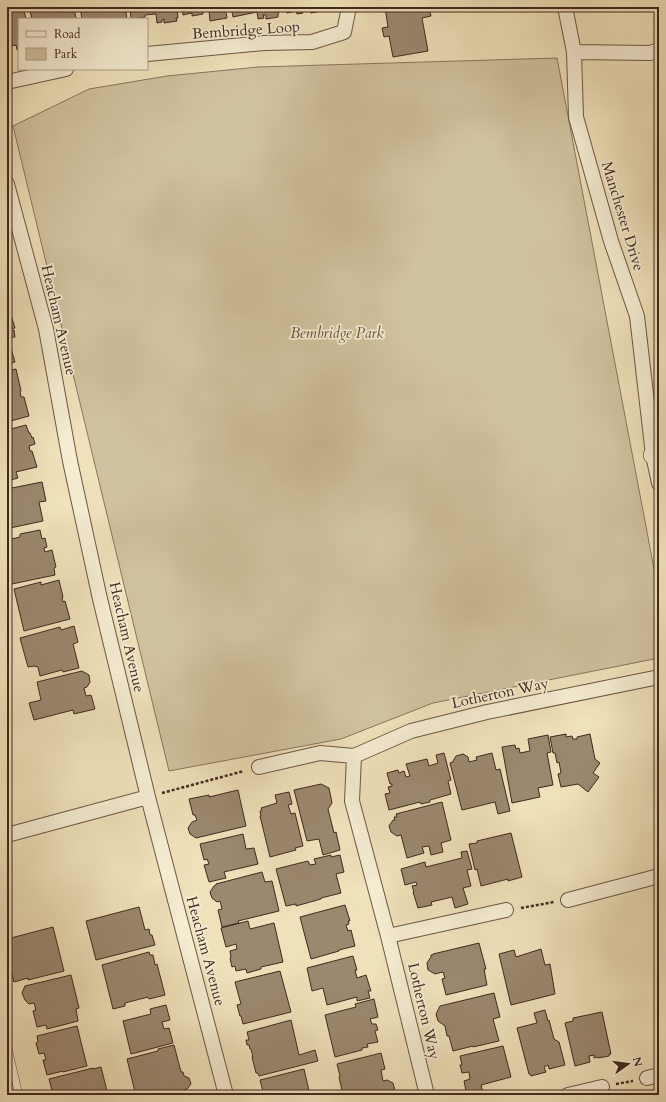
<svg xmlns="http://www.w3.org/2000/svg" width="666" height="1102" viewBox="0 0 666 1102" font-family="Cardo,serif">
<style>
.green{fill:#d1c29f;stroke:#89755e}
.building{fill:#9b886f;stroke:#41281e}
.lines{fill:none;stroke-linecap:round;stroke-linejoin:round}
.lane-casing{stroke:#6c5645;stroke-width:8}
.street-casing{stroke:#6c5645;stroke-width:16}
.secondary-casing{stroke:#41281e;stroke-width:20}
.path{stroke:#41281e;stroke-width:2.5;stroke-dasharray:3 2;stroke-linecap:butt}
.lane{stroke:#f5ecd2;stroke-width:7}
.street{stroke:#f5ecd2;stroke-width:14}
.secondary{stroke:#f5ecd2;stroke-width:19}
.labels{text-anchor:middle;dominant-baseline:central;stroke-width:3.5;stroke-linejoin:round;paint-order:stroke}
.street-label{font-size:15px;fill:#41281e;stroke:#f5ecd2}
.park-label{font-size:15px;font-style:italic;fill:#654e3e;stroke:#f5ecd2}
</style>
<rect width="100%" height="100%" fill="#efe1ba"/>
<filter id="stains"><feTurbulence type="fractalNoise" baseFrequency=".005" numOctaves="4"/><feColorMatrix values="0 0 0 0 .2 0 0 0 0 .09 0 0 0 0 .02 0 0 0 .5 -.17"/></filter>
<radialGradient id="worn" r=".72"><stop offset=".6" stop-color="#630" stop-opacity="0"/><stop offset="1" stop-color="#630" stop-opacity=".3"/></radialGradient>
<path class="green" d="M557,58L659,595V658L433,703L341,739L169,771L13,126L89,89L167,76L258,67Z"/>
<path class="building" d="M7,7H23L26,19H19V49L17,50L16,45L7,47L8,52H7Z
M29,7H74L76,19H32Z
M80,7H125L127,19H82Z
M130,7H177L178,18H176L177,21L164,23V19L162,20V22L157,23L156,14L145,15V17L131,19Z
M182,7H225L227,18L210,21L209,10L203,11V14L192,16V13L183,15Z
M231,7H278L279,13H278V17L266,19V15H263L264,18L258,19L257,12L233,17Z
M285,7H302L303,13L297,14L296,11L287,13Z
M309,7H325L326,10L311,13Z
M385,7H429L431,16L422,18L428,51L393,57L389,36L384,37L382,28L388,27Z
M11,315L15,328L10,329L11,331L14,330L15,337L8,338L15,362L7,364V316Z
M16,369L21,391H20L21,397H24L29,416L7,422V371Z
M26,425L29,433H30L32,438L33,437L35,444L29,446L30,451H32L37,467L16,472L18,478L7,481V430Z
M42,482L46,501L39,502L43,521L10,528L9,524H7V489Z
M40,530L42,539L45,538L47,547L44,548L45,552L52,550L56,567L54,568L55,575L7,585V540L20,537V534Z
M59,580L63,597L62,598L63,602L65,601L70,619L24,631L14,589L41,582V585Z
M74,626L78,642L73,644L79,668L63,672L62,670L40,676L38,667L34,666L28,667L20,638L60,627L61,630Z
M82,671L89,675L90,682L87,687L84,688L86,696L91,695L95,709L74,714L73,710L34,720L29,703L41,700L37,682Z
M566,734V737L572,736L573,739H577V737L590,734L595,759L600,763L593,773L599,777L588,792L578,784L561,787L558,774L561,773L559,762L557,763L555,753H553L550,737Z
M548,735L551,752L547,753L553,785L538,788L540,797L512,803L502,747L515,745L516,749L519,748L520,753L530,751L528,739Z
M444,753L451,780L448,781L451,794L430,800V802L421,804L420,802L389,810L385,794L390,793L388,787L392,786V784H390L387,773L398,770L399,773L404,771L406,777L410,776L406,764L427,759L429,766L438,763L436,755Z
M492,753L496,770L500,769L510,811L498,814L495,802L462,810L450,763L453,762V761L456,756L463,754L468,757L469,762L477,760L476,757Z
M321,784L329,788L332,803L328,809L334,833L336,832L340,850L323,855L319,839L307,841L294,790Z
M238,790L246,826L196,838L190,834L188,828L192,822L197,820L195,815H193L189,799L209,795V797Z
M289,792L292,804L288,805L291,814L295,813L303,846L295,848L296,850L270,857L260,816H261L260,811L262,810L261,808L277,803L275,795Z
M442,802L451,840L441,843L443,852L431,855L429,846L422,847L424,853L407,858L401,835L397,836L391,832L389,826L393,820H395L394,817H397L396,814Z
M511,833L522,877L508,881V879L481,886L477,869L475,870L469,844L477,843V841Z
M243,834L246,849L254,848L258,864L224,872L226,878L209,882L204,865L209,864L207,859L204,860L200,844Z
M467,851L472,869L467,870L471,886L463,888L468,904L455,908L452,897L431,902L432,905L418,908L413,892H414L412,886L417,885L416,882L405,885L401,869L425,862L426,867L462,858L461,852Z
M331,855V857L340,855L344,872L336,874L341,893L321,898V899L296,906V904L286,906L276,869L308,861L310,865L316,864L314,859Z
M262,872L265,882L272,881L279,911L238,921L239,923L222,927L218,910L222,909L220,901L217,902L212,898L210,892L214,886L216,885V884Z
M345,905L350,921H348L349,924L346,925L348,931L351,930L355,946L339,950V951L311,959L300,917Z
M139,907L145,930L149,929L150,935H152L155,945L96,960L86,921Z
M248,921L250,929L274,923L283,962L261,967V969L247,973L246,969L236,971L235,966L232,967L230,958H231L230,951L237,949L236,944L226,947L221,928Z
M53,927L64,971L28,980V978L14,982L8,959L7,960V939Z
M479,943L486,969H484L487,985L446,995L442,979L445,978L443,972L435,974L428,970L427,963L431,957V955H433V954Z
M541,949L545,965L550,964L555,994L511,1005L499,954L514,950L516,957Z
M149,952L150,955H153L155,965L157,964L165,995L149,999L148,997L125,1003V1006L113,1009L102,965Z
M353,956L357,970H355L357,978L366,975L371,991H368L370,998L357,1001V997L327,1005L323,988L312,991L307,968Z
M280,971L291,1012L243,1024L241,1016H240L237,1005L241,1004L235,982Z
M71,975L79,1008L76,1009L78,1021L47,1029L46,1025L37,1027L33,1011L36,1010L34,1003L29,1004L25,1000L22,993L25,986Z
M494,993L500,1017L493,1019L499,1041L473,1047V1046L453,1051L449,1036H447L445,1026L438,1021L436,1014L440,1006Z
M374,999L378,1017L370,1019L372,1024H376L378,1030L375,1031L378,1042L367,1044L368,1047L362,1048V1050L335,1057L325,1015L356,1007L355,1004Z
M166,1005L170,1020L162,1022L164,1029L169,1028L173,1043L131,1054L123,1021L151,1014L150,1009Z
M545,1010L548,1021L549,1020L554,1039L559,1042L565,1065L549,1069L548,1065L544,1067L546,1072L531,1076L530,1074H529L517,1028L537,1023L534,1013Z
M602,1012L611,1054H609V1056L598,1058V1057L594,1058V1055L589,1056L590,1062L575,1066L565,1023L573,1021V1018Z
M291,1020L299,1055L315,1050L318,1061L259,1076L258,1073H256L252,1057H253L251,1049H250L249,1045H247L246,1040H249L247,1032Z
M77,1026L87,1066L63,1072V1071L47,1075L43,1060H46L44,1053L39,1054L36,1043L38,1042L37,1036Z
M174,1045L181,1072H183L184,1076L189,1078L191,1084L187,1089L176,1092L177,1095H124L135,1092L127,1059L158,1051V1049Z
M503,1046L511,1077L481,1085L483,1093L475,1095H467L464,1081L470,1079L469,1072L462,1073L460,1065H462L460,1056Z
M381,1053L385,1069L381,1070L383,1081L387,1080L393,1083L395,1091L392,1095H343L339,1077L340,1076L337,1064Z
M101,1067L108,1095H53L49,1079L93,1068V1069Z
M304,1069L310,1095H264L260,1080Z"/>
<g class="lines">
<g class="lane-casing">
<path id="lane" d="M7,1044L19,1095"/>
</g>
<g class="street-casing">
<path id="street" d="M565,7L574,52L576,117L611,241L637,316L653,455L659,483
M574,52L650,53L659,50
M147,54L264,43L312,42L344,32L349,7
M7,82L66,69
M7,184L46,329L70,461L100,599L148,797L226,1095
M259,767L320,753L354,756
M7,835L148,797
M568,900L659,876
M388,936L506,910
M647,1078L659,1075
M427,1095L388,936L352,801L354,756L411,731L487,712L659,677
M568,1095L602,1087"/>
</g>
<g class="secondary-casing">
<path id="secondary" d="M653,455L659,454"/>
</g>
<path class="path" d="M162,793L244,771
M521,908L554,902
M616,1084L633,1081"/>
<use href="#lane" class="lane"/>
<use href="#street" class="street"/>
<use href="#secondary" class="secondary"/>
</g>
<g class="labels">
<g class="street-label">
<text transform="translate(246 30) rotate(-4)">Bembridge Loop</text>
<text transform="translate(623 216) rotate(73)">Manchester Drive</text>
<text transform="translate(59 320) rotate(77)">Heacham Avenue</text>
<text transform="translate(127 637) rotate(77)">Heacham Avenue</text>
<text transform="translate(500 693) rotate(-12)">Lotherton Way</text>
<text transform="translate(206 951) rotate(75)">Heacham Avenue</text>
<text transform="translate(424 1011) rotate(77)">Lotherton Way</text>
</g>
<g class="park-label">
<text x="337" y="333">Bembridge Park</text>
</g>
</g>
<rect width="666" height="1102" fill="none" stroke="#efe1ba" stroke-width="24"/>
<rect x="8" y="8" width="650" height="1086" fill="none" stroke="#41281e" stroke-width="2"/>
<rect x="12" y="12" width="642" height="1078" fill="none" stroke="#41281e"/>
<rect x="18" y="18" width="130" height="52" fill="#f5ecd2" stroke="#ad9e8a"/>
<rect x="26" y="31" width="20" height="6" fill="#f5ecd2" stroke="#ad9e8a"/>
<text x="54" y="38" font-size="12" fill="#41281e">Road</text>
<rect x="26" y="48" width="20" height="12" fill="#d1c29f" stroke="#ad9e8a"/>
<text x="54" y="58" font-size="12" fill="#41281e">Park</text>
<g transform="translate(628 1064) rotate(76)" stroke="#f5ecd2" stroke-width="3" paint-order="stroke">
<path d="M0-3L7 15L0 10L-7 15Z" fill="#41281e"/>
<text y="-6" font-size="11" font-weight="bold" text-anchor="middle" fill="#41281e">N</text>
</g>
<rect width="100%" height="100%" filter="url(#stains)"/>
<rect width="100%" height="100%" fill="url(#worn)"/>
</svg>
